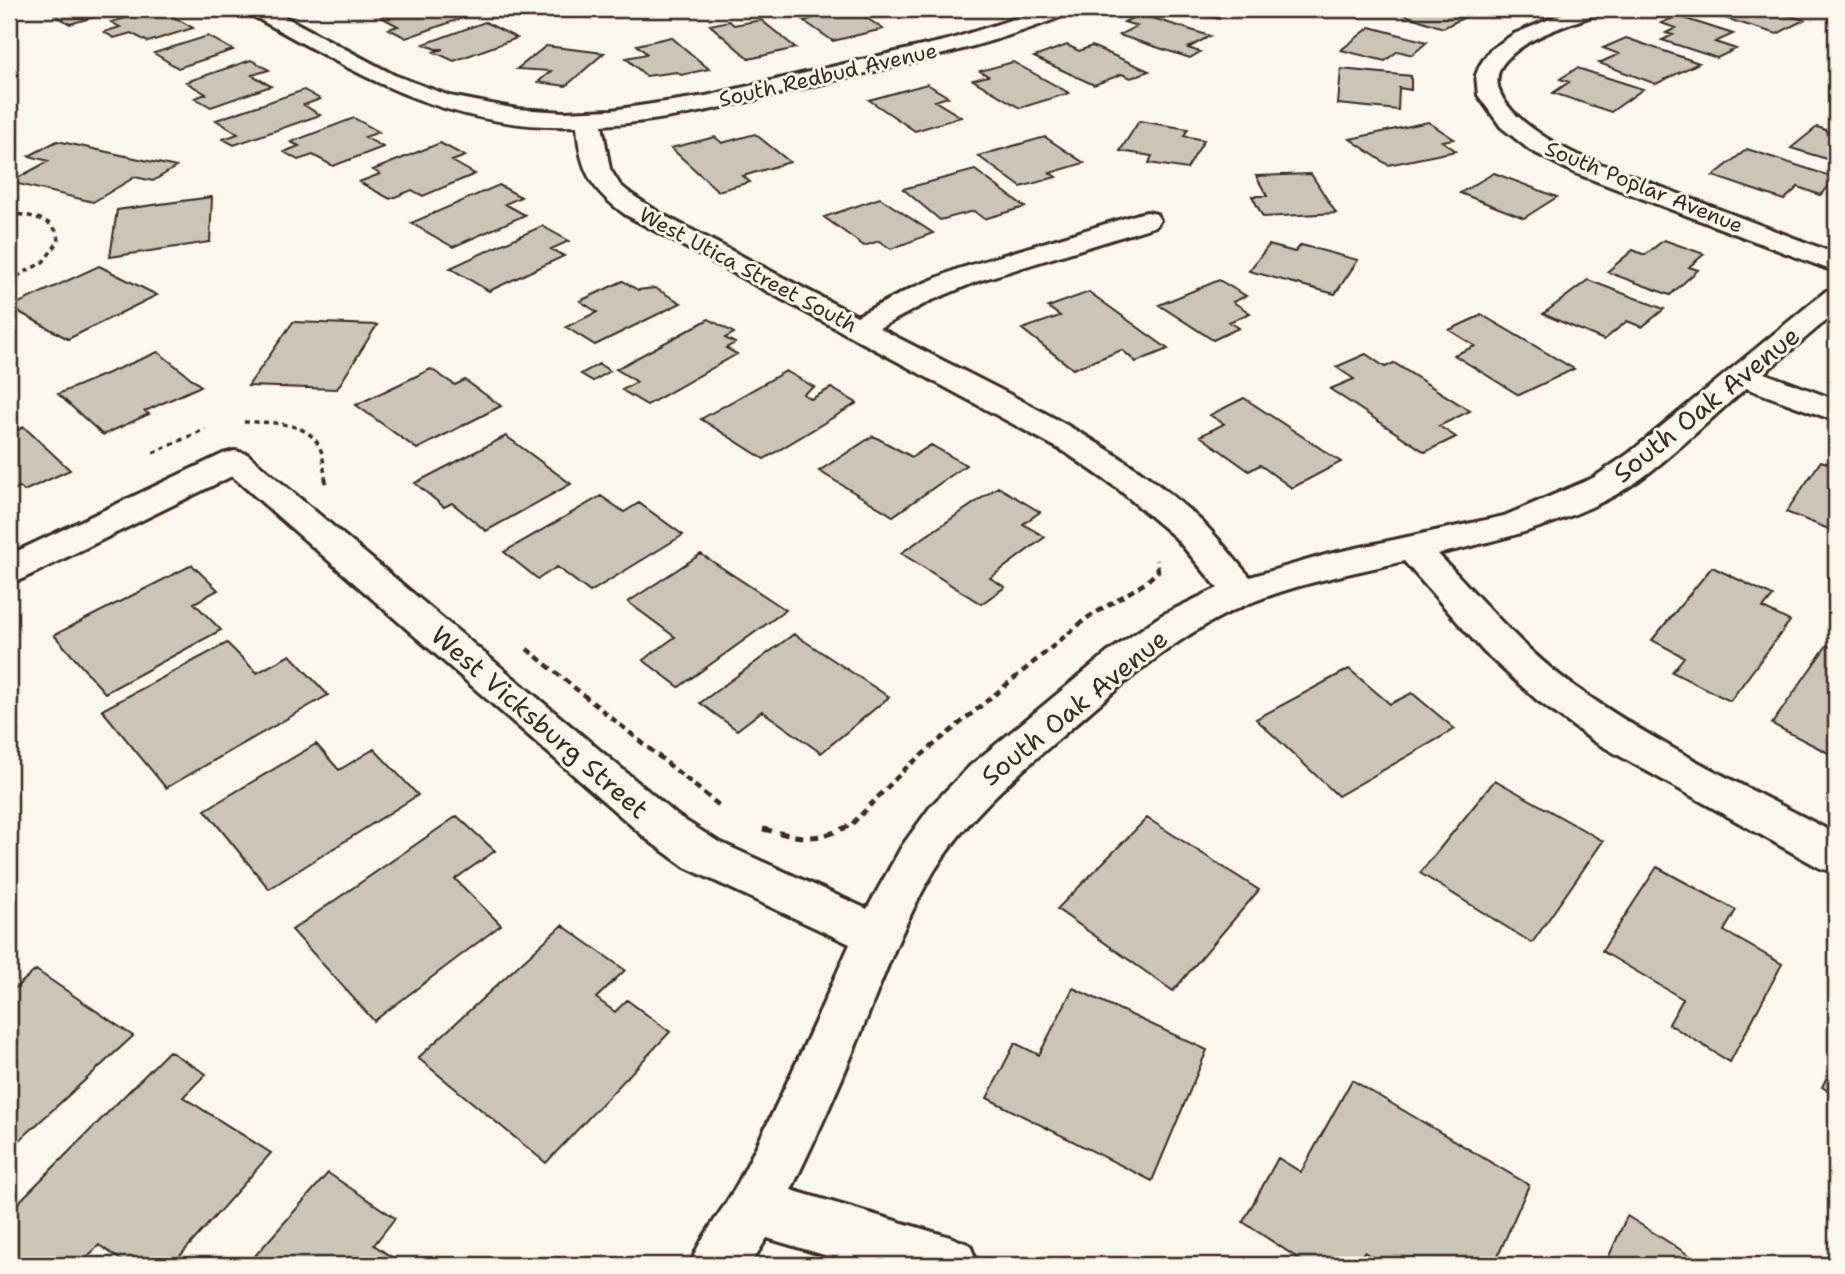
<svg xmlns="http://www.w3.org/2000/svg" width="1845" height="1274" viewBox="0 0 1845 1274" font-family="'Shantell Sans',sans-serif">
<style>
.building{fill:#ccc4b9;stroke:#3b2a1e;stroke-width:2}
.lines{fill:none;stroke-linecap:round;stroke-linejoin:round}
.minor-casing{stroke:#3b2a1e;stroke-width:6}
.path-far2{stroke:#3b2a1e;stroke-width:3.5;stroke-dasharray:5 4.5;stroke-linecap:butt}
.path-far1{stroke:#3b2a1e;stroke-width:4.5;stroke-dasharray:7 5;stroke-linecap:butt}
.path{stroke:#3b2a1e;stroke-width:5;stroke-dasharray:9 7;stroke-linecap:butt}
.minor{fill:#fbf7ec;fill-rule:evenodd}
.labels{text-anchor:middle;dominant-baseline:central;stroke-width:6;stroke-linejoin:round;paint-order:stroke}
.far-street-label{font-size:21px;fill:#3b2a1e;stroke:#fbf7ec}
.street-label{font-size:26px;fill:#3b2a1e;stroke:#fbf7ec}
</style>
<rect width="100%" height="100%" fill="#fbf7ec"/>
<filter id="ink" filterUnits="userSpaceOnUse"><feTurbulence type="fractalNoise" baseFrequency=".0143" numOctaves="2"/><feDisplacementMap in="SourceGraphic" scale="14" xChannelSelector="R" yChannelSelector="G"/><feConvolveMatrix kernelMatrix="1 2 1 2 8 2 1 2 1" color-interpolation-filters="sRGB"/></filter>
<g filter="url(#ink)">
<path class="building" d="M62,9H122L70,24L55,15L66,11Z
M160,9L193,28L148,42L131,33L114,38L104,32L120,27L111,22Z
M407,9H461L474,14L406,38L389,29L398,26L381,17Z
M811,9H853L883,29L833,41L804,21L822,16Z
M903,9H965L953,13L947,10L923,18Z
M1182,9H1235L1219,19Z
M1404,9H1459L1462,10L1452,15L1463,18L1443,28L1396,12Z
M1768,9L1804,20L1777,34L1698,10Z
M1140,14L1210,36L1188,48L1200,52L1190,58L1119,35L1137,26L1124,22Z
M1677,16L1733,34L1715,42L1736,49L1717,58L1662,40L1673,35L1666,33L1676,28L1661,23Z
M761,20L796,48L749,59L710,25L729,21L734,25Z
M485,22L517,38L454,61L434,52L443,49H435L424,44Z
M1370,27L1427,42L1412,55L1398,51L1385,61L1341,50Z
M208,36L233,50L178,68L154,53Z
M671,37L709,69L681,75L677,72L646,76L626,58L647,54L637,45Z
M1626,38L1699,63L1656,84L1599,63L1619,54L1603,48Z
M1067,45L1079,51L1092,46L1149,71L1131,78L1122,74L1094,85L1034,57Z
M546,46L604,53L566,86L538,82L551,71L517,69Z
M251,60L269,70L252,75L271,86L211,107L195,98L206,94L186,82Z
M1013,62L1069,93L1020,108L973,80L988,76L980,71Z
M1577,68L1643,89L1611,112L1553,93L1569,82L1560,79Z
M1341,69L1411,76V90L1399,88L1398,110L1338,104Z
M927,84L948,97L935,101L961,117L915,131L869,100Z
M304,90L320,99L304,105L320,115L234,145L223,139L238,134L216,120Z
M354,118L379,132L365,137L383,147L333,166L313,155L298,160L284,152L299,146L291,142Z
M1139,121L1188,129L1184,136L1204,140L1187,169L1149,163L1152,156L1120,151Z
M1428,122L1454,139L1442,141L1456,151L1388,165L1350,139Z
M1817,127L1836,133V162L1791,148Z
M755,134L790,162L743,176L750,182L718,191L671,148L715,137L722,143Z
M1045,137L1084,163L1050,173L1056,177L1021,187L978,156Z
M57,141L176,167L153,181L135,177L93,202L10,182L49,161L29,156Z
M440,143L465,156L452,161L475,174L423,196L412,190L390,199L359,182L380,174L373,170Z
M1747,149L1836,178V180L1820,195L1798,187L1784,200L1713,176Z
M975,170L1025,207L984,219L974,211L940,220L903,189Z
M1494,173L1557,197L1524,218L1460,193Z
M1311,174L1336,213L1263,217L1252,196H1267L1256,176Z
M499,185L521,197L505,204L525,215L453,247L411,223Z
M212,197L210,242L110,257L117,210Z
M880,198L933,233L891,249L879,241L864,246L824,217Z
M542,226L569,241L551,249L564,256L489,291L450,268Z
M1664,240L1704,254L1689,267L1698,270L1670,295L1607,272L1633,250L1645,255Z
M1269,245L1295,252L1301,245L1358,260L1335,294L1249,271Z
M99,266L157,295L68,339L10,307Z
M1219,280L1246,296L1233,302L1250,313L1229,322L1239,328L1213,340L1159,305Z
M1588,280L1664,309L1642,327L1627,321L1604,340L1543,314Z
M623,281L638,290L655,288L681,303L595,345L566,327L597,312L580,301Z
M1089,292L1168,349L1136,362L1122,350L1073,369L1022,329L1060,316L1048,307Z
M1482,315L1574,369L1519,395L1454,355L1475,346L1449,330Z
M709,319L734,333L725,338L735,343L726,348L737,354L647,405L622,390L637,382L616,369Z
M293,322L377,325L337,389L248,386Z
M158,352L201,386L145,411L149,414L103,435L58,394Z
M1366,354L1385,367L1394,363L1470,411L1439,426L1456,437L1425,452L1330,389L1354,379L1336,367Z
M599,364L610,371L593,381L581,374Z
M431,369L455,385L465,380L501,406L417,449L356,405Z
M786,371L814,387L803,394L811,399L831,388L857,403L764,459L701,419Z
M1244,398L1341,462L1292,488L1260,465L1249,471L1200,436L1224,424L1210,415Z
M24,427L70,470L24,491L20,487L9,492V434Z
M506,436L571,484L486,531L452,503L444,507L415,483Z
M873,436L912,457L931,445L966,465L893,516L819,471Z
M1821,461L1836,466V532L1786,512Z
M998,487L1040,512L1023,524L1045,537L990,578L1005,587L981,604L901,553Z
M601,496L624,512L639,503L683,535L590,592L557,567L538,579L504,552Z
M701,554L786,610L679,687L643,660L675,637L628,602Z
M192,565L218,590L194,603L221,630L105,693L54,635Z
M1712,567L1773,596L1763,608L1790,621L1730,701L1672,672L1684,657L1652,640Z
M794,634L889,697L821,753L762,711L737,730L700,703Z
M227,643L257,673L290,655L328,695L166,788L102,710Z
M1827,645L1836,650V757L1772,724Z
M1349,669L1390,704L1412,693L1455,729L1338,796L1256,719Z
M316,744L339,770L374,749L418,795L269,889L205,810Z
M1495,780L1603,841L1532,943L1420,873Z
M457,816L495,851L455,879L501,925L374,1021L292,930Z
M1147,818L1259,890L1173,991L1057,909Z
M1657,867L1736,910L1724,931L1782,964L1730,1062L1669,1024L1683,999L1602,951Z
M562,925L625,970L596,998L615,1012L627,1000L670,1032L546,1163L418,1058Z
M36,970L133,1036L9,1150V993Z
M1073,988L1207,1050L1152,1181L987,1098L1015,1043L1039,1055Z
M169,1051L206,1074L183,1097L271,1153L172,1265H128L99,1245L80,1265H9V1212Z
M1836,1060V1096L1822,1087Z
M1352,1080L1529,1185L1494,1265H1385L1364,1252L1357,1265H1308L1243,1222L1278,1158L1301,1172Z
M328,1173L395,1218L374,1245L403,1265H247Z
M1627,1216L1705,1265H1605Z"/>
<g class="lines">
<g class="minor-casing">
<path id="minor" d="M245,9H270L394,75L450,96L517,109L564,112L612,110L706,96L948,40L1045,9H1073L1070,13C993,45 912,62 831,81C756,99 679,121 602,125L610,169L620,185L631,194L661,214L857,316L910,289L958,269L1138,214L1147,212L1156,214L1160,220L1156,226L978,281L930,301L879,328C987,385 1111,436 1200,520C1218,537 1233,558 1250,577L1329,554L1504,516L1593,478L1628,454L1826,291L1836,288V312L1764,373L1836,400V421L1746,388C1708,420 1659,471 1617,494C1561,525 1499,540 1438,554C1479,597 1519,645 1567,681C1650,742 1745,786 1836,834V873L1820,868L1595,742L1537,700L1484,652L1404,561C1354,573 1303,582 1255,601C1183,629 1127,680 1069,730C1019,773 969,814 934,871C901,926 880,986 856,1045C836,1094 814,1142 791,1190L950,1237L970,1245L978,1265H858L767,1238L750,1265H690C702,1233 726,1208 741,1177C780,1101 815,1023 850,944L685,867L648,840L232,476L22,579L9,582V555L223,454L235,451L247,454L678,816L717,841L867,909L902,846L931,806L970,766L1107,653L1162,615L1218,588L1175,537L1117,488L1065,452L626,215C590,189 580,169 577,126C447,131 357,73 248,13Z
M1574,9H1602L1599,13C1569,25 1530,35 1507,59C1470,98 1550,142 1577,155L1836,254V272L1575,173L1530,150L1501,127L1478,95L1476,75L1480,65L1490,50L1514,34Z"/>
</g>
<path class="path-far2" d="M9,213C28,216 57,217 59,241L43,262L9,281
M244,422C269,422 309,421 320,448C325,459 323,471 326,482
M153,453L205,429"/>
<path class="path-far1" d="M325,480L326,483
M527,649L721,807
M842,829L851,825L906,768L1087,618L1145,583L1158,571L1157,560"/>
<path class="path" d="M763,829C796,837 814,843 846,827"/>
<use href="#minor" class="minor"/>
</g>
</g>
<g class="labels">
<g class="far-street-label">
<text transform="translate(828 75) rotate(-13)">South Redbud Avenue</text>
<text transform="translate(1644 187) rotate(22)">South Poplar Avenue</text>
<text transform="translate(748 270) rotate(28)">West Utica Street South</text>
</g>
<g class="street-label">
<text transform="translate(1706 404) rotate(-39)">South Oak Avenue</text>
<text transform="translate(1074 707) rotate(-39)">South Oak Avenue</text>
<text transform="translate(540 722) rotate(41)">West Vicksburg Street</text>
</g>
</g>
<rect width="1845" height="1274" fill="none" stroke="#fbf7ec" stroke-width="35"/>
<rect x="18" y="18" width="1810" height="1239" fill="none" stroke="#3b2a1e" stroke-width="2.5" filter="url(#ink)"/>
</svg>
